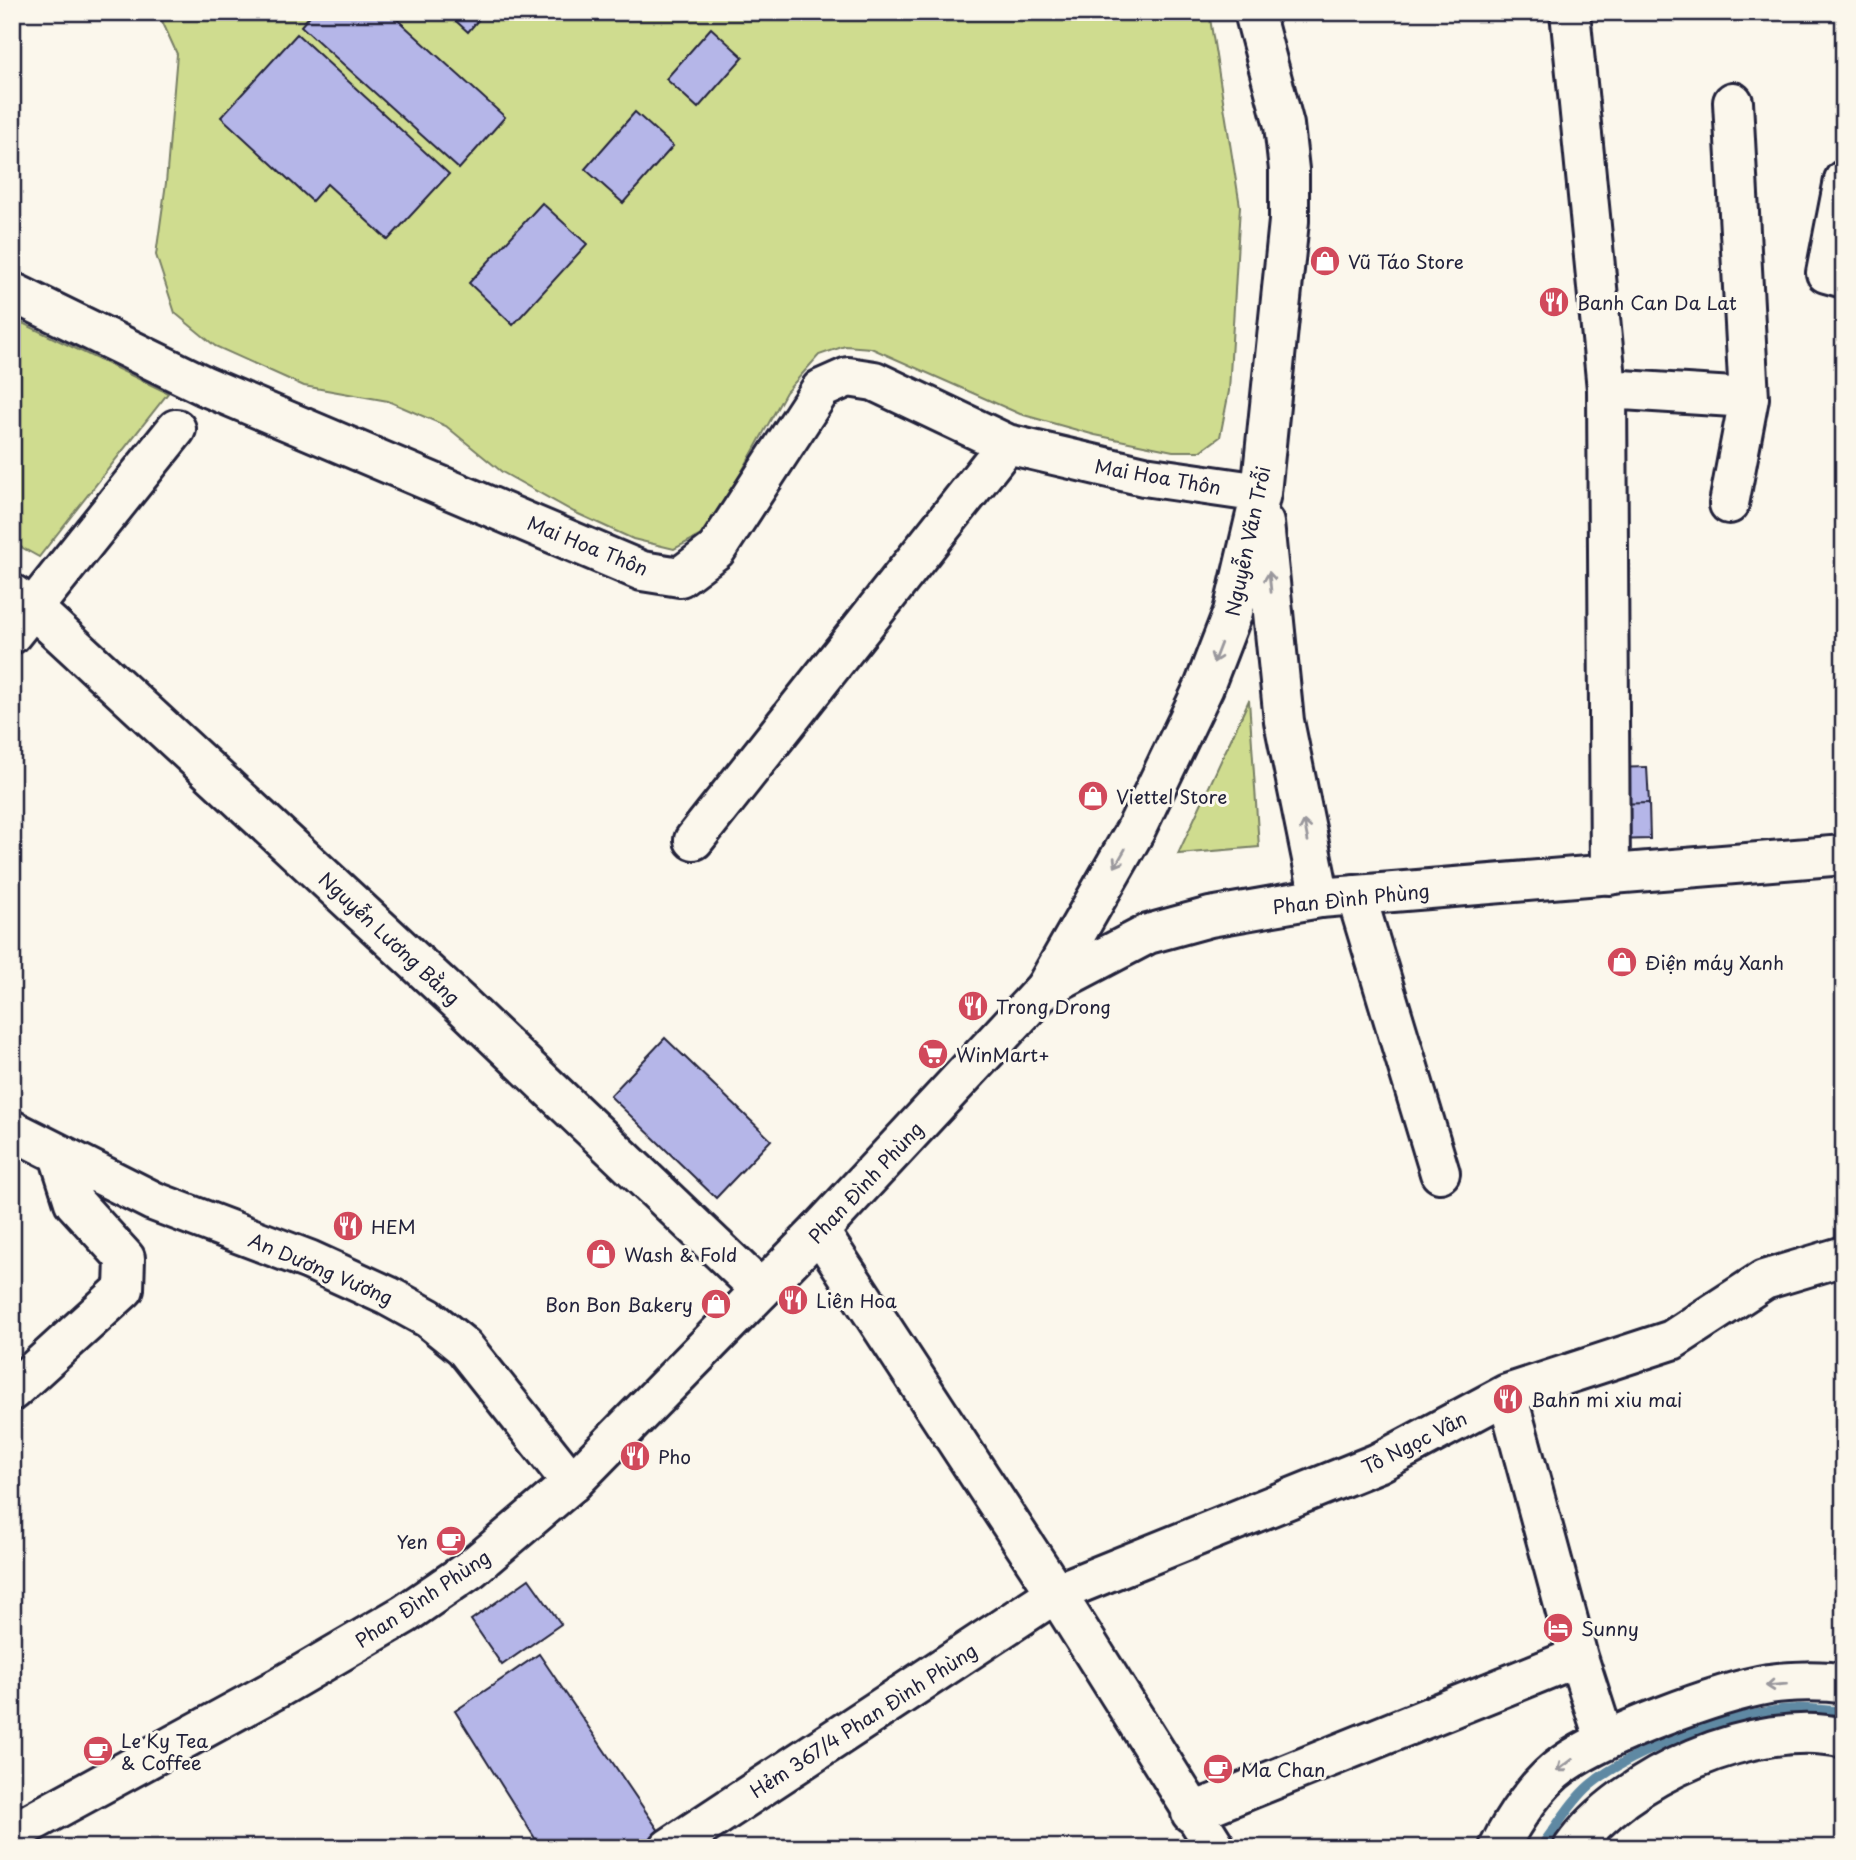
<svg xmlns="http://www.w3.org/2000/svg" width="1856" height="1860" viewBox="0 0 1856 1860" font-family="'Playpen Sans',sans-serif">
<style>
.green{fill:#cfdc8f;stroke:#787f65;stroke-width:2}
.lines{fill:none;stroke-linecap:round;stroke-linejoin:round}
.stream{stroke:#5f89a3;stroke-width:10}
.building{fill:#b5b6e8;stroke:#22223b;stroke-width:2}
.minor-casing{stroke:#22223b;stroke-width:44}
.major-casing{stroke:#22223b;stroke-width:44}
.minor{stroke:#fbf7ec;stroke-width:38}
.major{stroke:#fbf7ec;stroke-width:38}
.oneway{stroke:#99979c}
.labels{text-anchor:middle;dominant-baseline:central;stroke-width:6;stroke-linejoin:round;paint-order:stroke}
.poi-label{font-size:19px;fill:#22223b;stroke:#fbf7ec;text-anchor:start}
.street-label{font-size:19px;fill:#22223b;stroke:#fbf7ec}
</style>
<rect width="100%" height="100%" fill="#fbf7ec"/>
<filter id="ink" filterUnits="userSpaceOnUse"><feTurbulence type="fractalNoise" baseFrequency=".0143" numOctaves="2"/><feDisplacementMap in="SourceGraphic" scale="14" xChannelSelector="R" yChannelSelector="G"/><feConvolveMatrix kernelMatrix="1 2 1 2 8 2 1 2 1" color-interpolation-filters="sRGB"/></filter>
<g filter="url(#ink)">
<path class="green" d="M158,12H1209L1240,206L1229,391L1220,437L1201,451H1173L1095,435L1020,414L871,348L845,346L819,355L786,392L709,531L674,549L633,539L574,512L502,472L446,426L388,401L304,386L215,346L175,313L156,255L166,183L177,54Z
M12,318L168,393L39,557L12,542Z
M1249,700L1259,847L1178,854Z"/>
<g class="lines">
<path class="stream" d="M1540,1848C1556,1828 1571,1801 1590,1785C1633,1749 1740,1711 1795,1709C1811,1708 1828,1711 1844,1712"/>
</g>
<path class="building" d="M313,12H389L505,117L459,169L301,26Z
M446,12H485L468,32Z
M711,28L743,57L698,108L666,79Z
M297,34L449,174L388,240L327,184L312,201L221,117Z
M635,112L673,146L623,203L585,169Z
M542,203L587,244L513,325L469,283Z
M1647,767L1649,803L1612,804L1610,768Z
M1649,803L1650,839L1613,840L1612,804Z
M665,1038L771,1140L716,1198L610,1096Z
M529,1579L561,1624L502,1665L471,1620Z
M539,1654L661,1834L637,1848H541L455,1711Z"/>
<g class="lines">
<g class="minor-casing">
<path id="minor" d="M1570,12L1607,389L1610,875
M1844,180L1826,273L1844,278
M12,292L205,386L642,571L680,577L716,550L821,389L848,377L874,381L1007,444L1144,476L1261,493
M1607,389L1749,398
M1729,504L1749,398L1733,102
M1264,523L1284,721L1320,898
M12,594L34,609L460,1003L761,1290
M12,634L176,429
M694,840L1007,444
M1356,895L1440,1173
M1045,988L1135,831L1204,687L1233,612L1261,493L1289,221V170L1284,125L1254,12
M12,1130L153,1201L309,1260L388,1296L428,1318L464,1347L572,1483
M819,1231L1056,1593L1216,1848
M12,1391L124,1289L125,1258L74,1202L59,1155
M1507,1394L1578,1657
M1191,1813L1578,1657L1605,1741
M669,1848L1056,1593L1378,1463L1507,1394L1672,1340L1764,1280L1844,1256
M1499,1848C1513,1819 1538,1782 1564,1764C1607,1734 1717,1693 1769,1684C1790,1681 1823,1680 1844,1684
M1573,1848C1623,1777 1757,1717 1844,1738"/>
</g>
<g class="major-casing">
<path id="major" d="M12,1833L280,1687L405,1614L472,1568L572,1483L819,1231L1045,988L1148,934L1210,917L1320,898L1844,855"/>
</g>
<use href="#minor" class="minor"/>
<use href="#major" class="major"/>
</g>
<defs><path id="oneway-shaft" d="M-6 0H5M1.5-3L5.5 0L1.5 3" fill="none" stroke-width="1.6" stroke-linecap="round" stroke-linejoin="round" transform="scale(1.75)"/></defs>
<g class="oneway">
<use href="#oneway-shaft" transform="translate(1270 582) rotate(-96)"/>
<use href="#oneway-shaft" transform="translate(1217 653) rotate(111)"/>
<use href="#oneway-shaft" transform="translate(1306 831) rotate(-101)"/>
<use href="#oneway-shaft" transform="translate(1120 858) rotate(120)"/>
<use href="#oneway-shaft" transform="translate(1776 1685) rotate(175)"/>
<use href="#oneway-shaft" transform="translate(1565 1765) rotate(143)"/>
</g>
</g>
<defs>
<g id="shop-disc" transform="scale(1.575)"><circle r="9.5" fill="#d1495b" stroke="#fbf7ec"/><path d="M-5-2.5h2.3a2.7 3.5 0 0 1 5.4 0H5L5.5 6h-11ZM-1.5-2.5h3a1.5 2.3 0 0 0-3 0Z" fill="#fff"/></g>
<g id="restaurant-disc" transform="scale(1.575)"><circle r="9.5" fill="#d1495b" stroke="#fbf7ec"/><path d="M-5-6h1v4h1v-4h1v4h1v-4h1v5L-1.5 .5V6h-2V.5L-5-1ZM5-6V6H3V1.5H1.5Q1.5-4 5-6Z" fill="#fff"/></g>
<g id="supermarket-disc" transform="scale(1.575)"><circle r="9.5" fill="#d1495b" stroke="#fbf7ec"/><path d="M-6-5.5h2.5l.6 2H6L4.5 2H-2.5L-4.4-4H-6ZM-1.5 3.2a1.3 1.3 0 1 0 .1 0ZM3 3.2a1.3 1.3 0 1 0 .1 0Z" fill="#fff"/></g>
<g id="cafe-disc" transform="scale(1.575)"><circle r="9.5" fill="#d1495b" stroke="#fbf7ec"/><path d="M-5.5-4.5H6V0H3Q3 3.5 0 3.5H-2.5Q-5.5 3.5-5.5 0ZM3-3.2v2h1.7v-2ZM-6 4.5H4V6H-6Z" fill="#fff"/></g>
<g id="hotel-disc" transform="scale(1.575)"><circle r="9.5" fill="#d1495b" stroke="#fbf7ec"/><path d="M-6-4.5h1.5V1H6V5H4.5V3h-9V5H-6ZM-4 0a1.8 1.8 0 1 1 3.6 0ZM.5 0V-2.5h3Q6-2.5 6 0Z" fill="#fff"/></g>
</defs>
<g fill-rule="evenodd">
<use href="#shop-disc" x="1325" y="261"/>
<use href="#restaurant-disc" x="1554" y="302"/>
<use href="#shop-disc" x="1093" y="796"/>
<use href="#shop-disc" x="1622" y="962"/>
<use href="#restaurant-disc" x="973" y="1006"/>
<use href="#supermarket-disc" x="933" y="1054"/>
<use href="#restaurant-disc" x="348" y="1226"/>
<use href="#shop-disc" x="601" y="1254"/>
<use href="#restaurant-disc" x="793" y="1300"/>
<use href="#shop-disc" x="716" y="1304"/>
<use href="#restaurant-disc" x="1508" y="1399"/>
<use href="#restaurant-disc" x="635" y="1456"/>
<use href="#cafe-disc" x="451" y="1541"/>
<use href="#hotel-disc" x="1558" y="1628"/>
<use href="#cafe-disc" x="98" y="1751"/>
<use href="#cafe-disc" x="1218" y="1769"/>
</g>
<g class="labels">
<g class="poi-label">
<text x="1348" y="261">Vũ Táo Store</text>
<text x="1577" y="302">Banh Can Da Lat</text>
<text x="1116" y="796">Viettel Store</text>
<text x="1645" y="962">Điện máy Xanh</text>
<text x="996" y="1006">Trong Drong</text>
<text x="956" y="1054">WinMart+</text>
<text x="371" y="1226">HEM</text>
<text x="624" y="1254">Wash &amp; Fold</text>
<text x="816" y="1300">Liên Hoa</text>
<text x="693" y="1304" text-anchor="end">Bon Bon Bakery</text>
<text x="1531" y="1399">Bahn mi xiu mai</text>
<text x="658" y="1456">Pho</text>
<text x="428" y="1541" text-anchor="end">Yen</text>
<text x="1581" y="1628">Sunny</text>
<text x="121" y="1740">Le Ky Tea<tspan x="121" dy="22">&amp; Coffee</tspan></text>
<text x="1241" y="1769">Ma Chan</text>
</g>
<g class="street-label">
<text transform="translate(1158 476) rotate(10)">Mai Hoa Thôn</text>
<text transform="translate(1247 541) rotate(-78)">Nguyễn Văn Trỗi</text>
<text transform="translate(588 545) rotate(22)">Mai Hoa Thôn</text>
<text transform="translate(1351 898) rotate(-6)">Phan Đình Phùng</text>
<text transform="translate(390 938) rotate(43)">Nguyễn Lương Bằng</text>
<text transform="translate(865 1182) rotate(-47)">Phan Đình Phùng</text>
<text transform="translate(321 1268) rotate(23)">An Dương Vương</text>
<text transform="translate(1414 1442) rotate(-27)">Tô Ngọc Vân</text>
<text transform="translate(422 1598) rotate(-34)">Phan Đình Phùng</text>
<text transform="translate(863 1720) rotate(-33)">Hẻm 367/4 Phan Đình Phùng</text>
</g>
</g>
<rect width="1856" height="1860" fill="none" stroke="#fbf7ec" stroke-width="42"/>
<rect x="21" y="21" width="1814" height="1818" fill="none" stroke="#22223b" stroke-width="2.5" filter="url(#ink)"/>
</svg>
